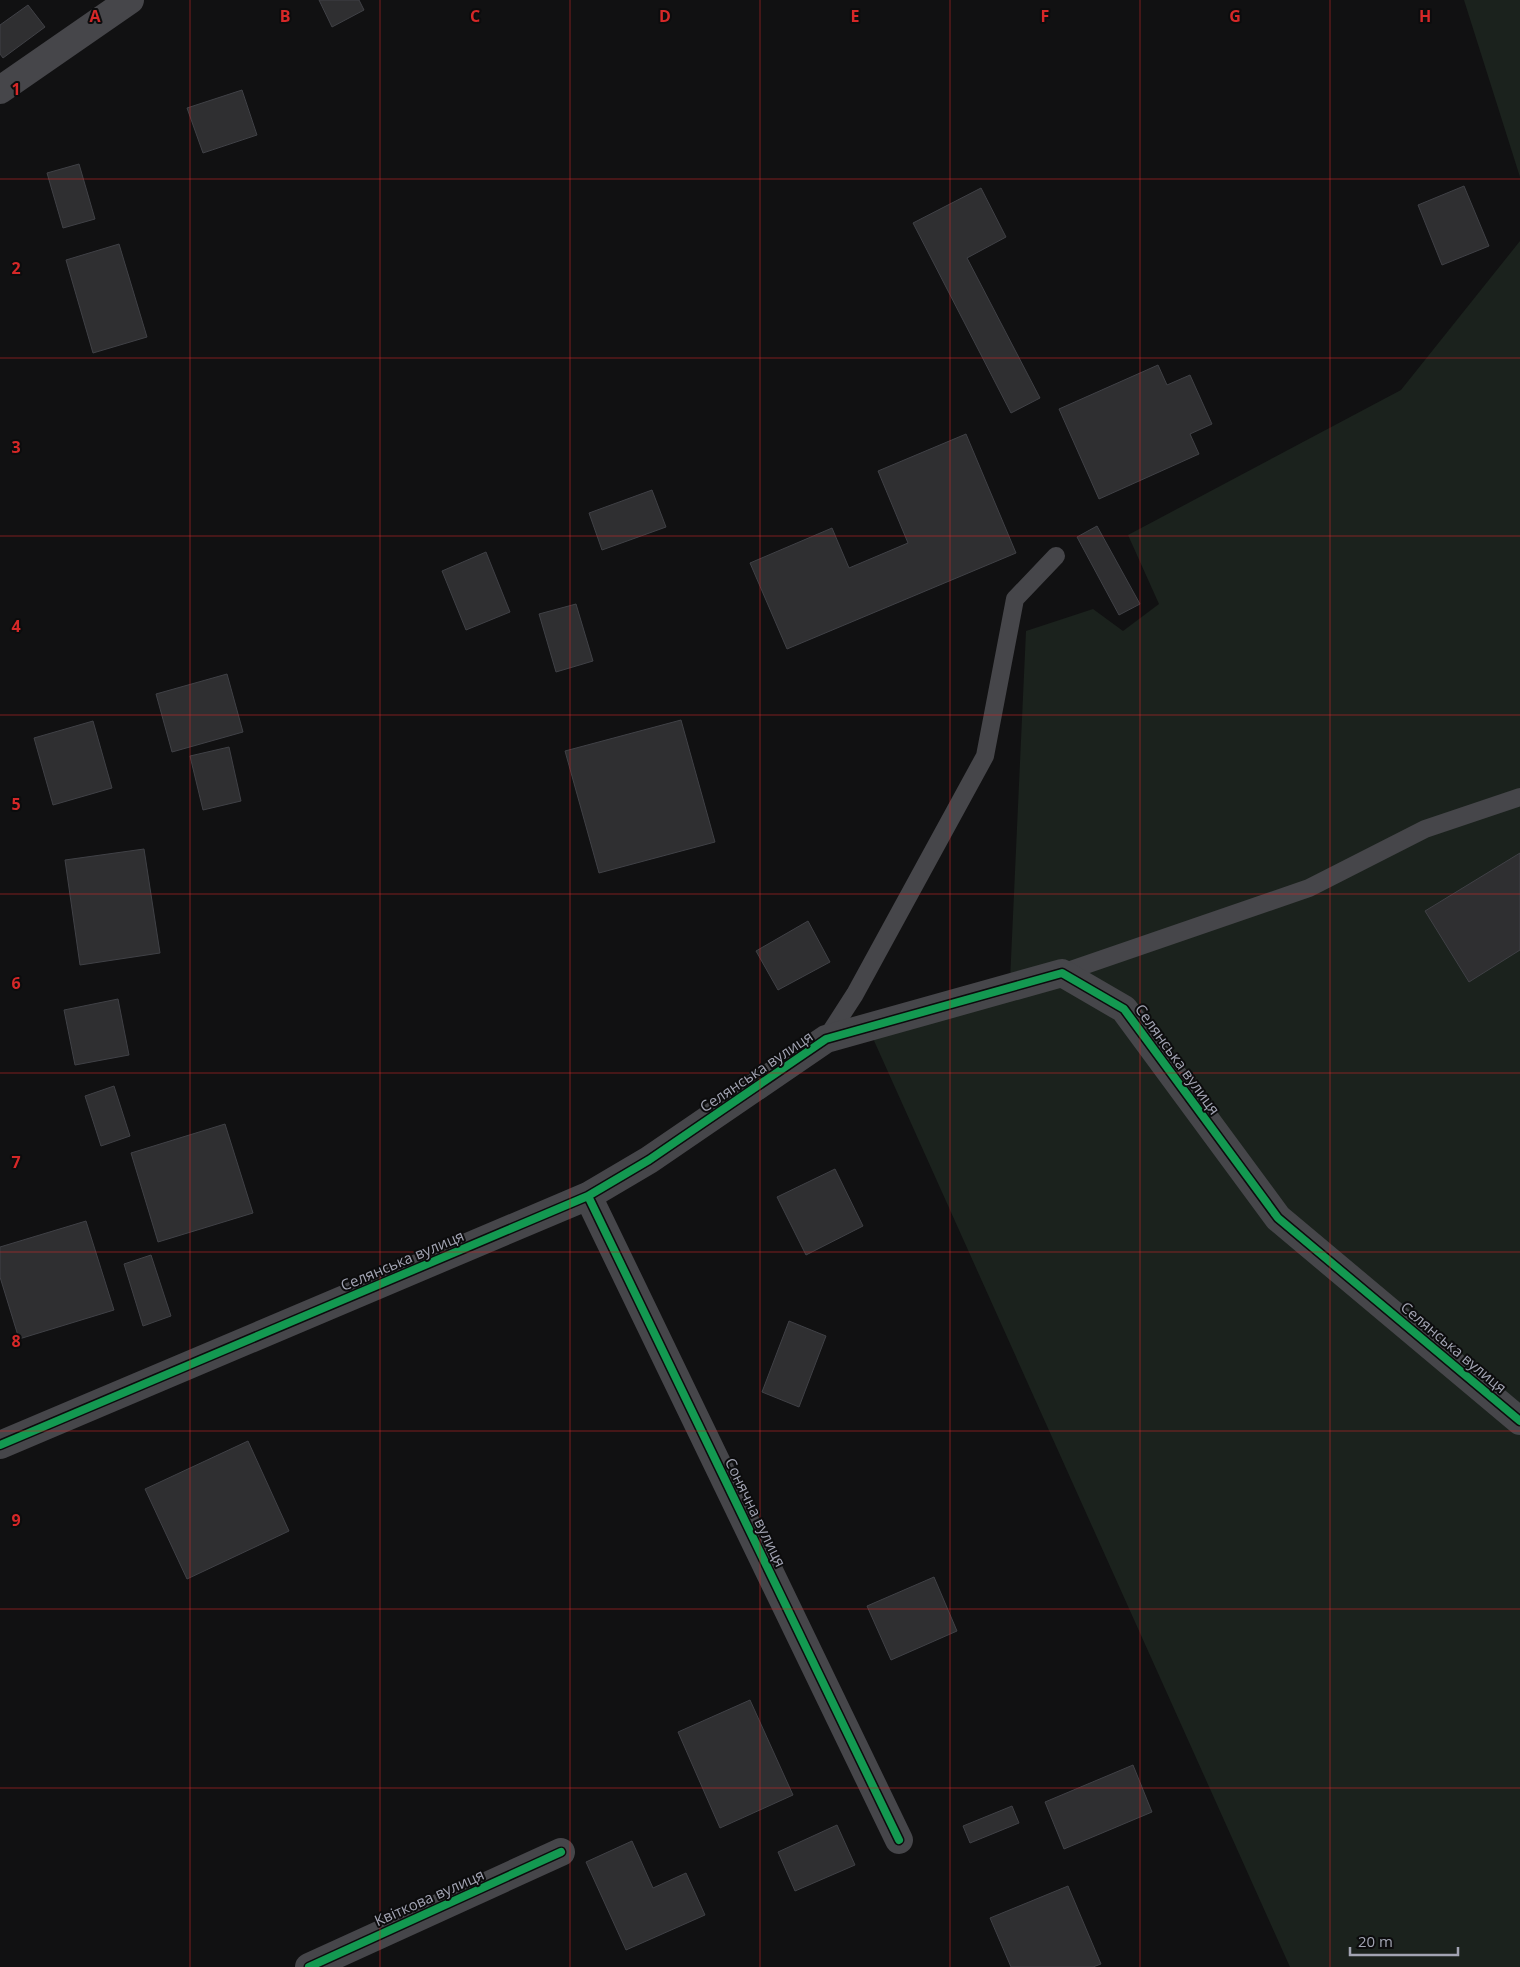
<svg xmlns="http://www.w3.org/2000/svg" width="1520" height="1967" viewBox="0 0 1520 1967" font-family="'Open Sans',sans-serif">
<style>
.green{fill:#1b221d}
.building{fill:#2f2f31;stroke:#404146}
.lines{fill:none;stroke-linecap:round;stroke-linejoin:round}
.lane{stroke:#46464a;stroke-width:18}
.street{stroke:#46464a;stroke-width:28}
.cycleway-casing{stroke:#0c0c0d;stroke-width:11}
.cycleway{stroke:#139951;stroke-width:8}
.grid{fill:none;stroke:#d62828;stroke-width:1;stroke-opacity:0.55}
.labels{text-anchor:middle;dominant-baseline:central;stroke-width:4;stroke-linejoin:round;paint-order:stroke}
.street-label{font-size:15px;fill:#a2a4b3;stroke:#0c0c0d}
.grid-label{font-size:16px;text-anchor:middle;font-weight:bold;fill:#d62828;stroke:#0c0c0d;stroke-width:4;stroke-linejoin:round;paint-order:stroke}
</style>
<rect width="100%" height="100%" fill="#111112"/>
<path class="green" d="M1464,0H1520V177Z
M1520,241V1967H1290L871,1034L1010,981L1026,631L1093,609L1123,631L1159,604L1128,535L1401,390Z"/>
<path class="building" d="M319,0H359L364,10L332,27Z
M28,5L45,27L3,58L0,54V25Z
M242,90L257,135L203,153L187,108Z
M79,164L95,219L63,228L47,173Z
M1464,186L1489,246L1442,265L1418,205Z
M981,188L1006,237L967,258L1040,398L1011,413L913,223Z
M119,244L147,337L93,353L66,260Z
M1158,365L1167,385L1190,375L1212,424L1190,434L1199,454L1099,499L1059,409Z
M966,434L1016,553L787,649L750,563L832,528L849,568L908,543L878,471Z
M652,490L666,527L602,550L589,513Z
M1097,526L1140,604L1119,615L1077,537Z
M486,552L510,612L466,630L442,571Z
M576,604L593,661L556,672L539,614Z
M227,674L243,732L172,752L156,694Z
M681,720L715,842L599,873L565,751Z
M93,721L112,788L53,805L34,738Z
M229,747L241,801L203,810L190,756Z
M144,849L160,953L80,965L65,860Z
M1520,853V950L1469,982L1425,911Z
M808,921L830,962L778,990L756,951Z
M118,999L129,1055L75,1065L64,1010Z
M114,1086L130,1136L101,1146L85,1096Z
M225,1124L253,1213L158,1242L131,1153Z
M835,1169L863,1226L806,1255L777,1197Z
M86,1221L114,1310L19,1339L0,1277V1247Z
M151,1255L171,1316L143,1326L124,1264Z
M789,1321L826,1336L799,1407L762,1392Z
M248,1441L289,1531L187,1579L145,1489Z
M934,1577L957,1631L891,1660L867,1606Z
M750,1700L793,1795L720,1828L678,1732Z
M1133,1765L1152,1812L1064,1849L1045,1802Z
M1012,1806L1019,1823L970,1843L963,1826Z
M837,1825L855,1865L795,1891L778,1852Z
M632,1841L653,1888L686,1873L705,1915L626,1950L586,1862Z
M1068,1886L1101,1964L1093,1967H1011L990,1918Z"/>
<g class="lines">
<path class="lane" d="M1062,973L1309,888L1425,829L1520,797
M826,1039L855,994L985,756L1015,599L1056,556"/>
<path class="street" d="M0,90L130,0
M588,1196L899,1840
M0,1445L588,1196L649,1160L826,1039L1062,973L1124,1009L1278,1218L1520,1421
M309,1967L561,1852"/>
<g class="cycleway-casing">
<path id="cycleway" d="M588,1196L899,1840
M0,1445L588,1196L649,1160L826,1039L1062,973L1124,1009L1278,1218L1520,1421
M309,1967L561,1852"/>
</g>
<use href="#cycleway" class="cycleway"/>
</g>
<path class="grid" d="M190,0V1967M380,0V1967M570,0V1967M760,0V1967M950,0V1967M1140,0V1967M1330,0V1967M0,179H1520M0,358H1520M0,536H1520M0,715H1520M0,894H1520M0,1073H1520M0,1252H1520M0,1431H1520M0,1609H1520M0,1788H1520"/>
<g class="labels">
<g class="street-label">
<text transform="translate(1178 1059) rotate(54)">Селянська вулиця</text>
<text transform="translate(756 1071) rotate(-34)">Селянська вулиця</text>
<text transform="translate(402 1260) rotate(-23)">Селянська вулиця</text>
<text transform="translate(1454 1347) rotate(40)">Селянська вулиця</text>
<text transform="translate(756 1512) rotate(64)">Сонячна вулиця</text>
<text transform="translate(429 1897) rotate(-24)">Квіткова вулиця</text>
</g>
</g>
<g class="grid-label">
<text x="95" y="22">A</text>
<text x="285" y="22">B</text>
<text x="475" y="22">C</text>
<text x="665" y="22">D</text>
<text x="855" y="22">E</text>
<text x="1045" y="22">F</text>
<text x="1235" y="22">G</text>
<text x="1425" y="22">H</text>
<text x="16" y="95">1</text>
<text x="16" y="274">2</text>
<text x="16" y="453">3</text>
<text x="16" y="632">4</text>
<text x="16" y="810">5</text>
<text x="16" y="989">6</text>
<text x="16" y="1168">7</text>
<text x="16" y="1347">8</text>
<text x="16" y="1526">9</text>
</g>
<path d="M1350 1947v8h108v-8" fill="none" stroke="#a2a4b3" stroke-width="2.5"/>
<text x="1358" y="1947" font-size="15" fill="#a2a4b3" stroke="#0c0c0d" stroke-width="4" paint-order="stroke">20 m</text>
</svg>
